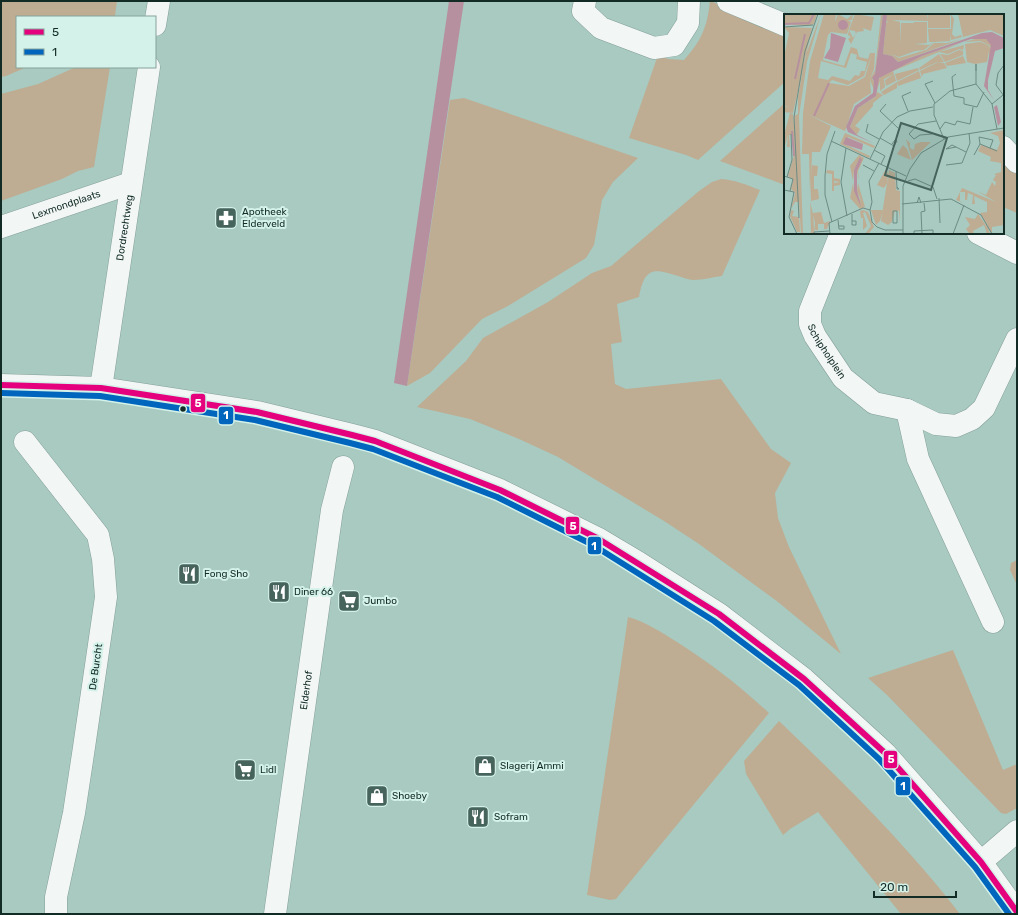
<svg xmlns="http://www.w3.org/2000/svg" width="1018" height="915" viewBox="0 0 1018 915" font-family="Rubik,sans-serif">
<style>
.green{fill:#bead93}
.water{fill:#b7909f}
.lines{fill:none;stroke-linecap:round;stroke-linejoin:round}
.pedestrian-casing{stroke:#849f98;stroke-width:23}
.minor-casing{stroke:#849f98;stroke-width:23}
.tertiary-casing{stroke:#849f98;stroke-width:23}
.pedestrian{stroke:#f2f7f6;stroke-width:22}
.minor{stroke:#f2f7f6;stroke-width:22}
.tertiary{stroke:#f2f7f6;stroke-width:22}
.bus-1-casing{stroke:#d4f2e9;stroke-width:9}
.bus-2-casing{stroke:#d4f2e9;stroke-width:9}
.bus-1{stroke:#e5007d;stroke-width:6}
.bus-2{stroke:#0065bd;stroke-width:6}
.bus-dot{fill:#122c25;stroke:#d4f2e9;stroke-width:1.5}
.labels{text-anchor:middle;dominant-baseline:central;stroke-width:4;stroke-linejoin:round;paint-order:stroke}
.street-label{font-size:10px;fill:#122c25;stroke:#d4f2e9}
.poi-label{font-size:10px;fill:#122c25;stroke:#d4f2e9;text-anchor:start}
.inset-river{fill:none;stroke:#b7909f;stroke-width:2}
.inset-road{fill:none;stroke:#6c8b83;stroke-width:1}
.view{fill:#46635c;fill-opacity:0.15;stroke:#46635c;stroke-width:2}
.inset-edge{fill:none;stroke:#122c25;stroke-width:2}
.line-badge{stroke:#d4f2e9;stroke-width:1.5}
.badge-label{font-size:11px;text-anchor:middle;font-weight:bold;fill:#fff}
</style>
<rect width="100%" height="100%" fill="#a8cac1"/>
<path class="green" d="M1,1H117L115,16L114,17H17V67H27L6,76L1,77Z
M710,1L763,21L785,31V82L698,160L686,155L629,138L658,55L668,59L684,60C702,40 707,27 710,1Z
M76,67H110L94,167L78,171L62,179L1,201V94L38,84Z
M464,98L638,158L613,182L602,200L594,245L586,258L508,306L482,319L430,373L407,386L450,100Z
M785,103V185L720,161Z
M1003,159L1017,171V213L1003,207Z
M721,179C735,180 747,185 760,190L722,276C713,277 703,280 694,280C690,280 685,278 681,277C655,269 645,265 639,297L617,304L622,342L611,344L615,384L626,389L721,379L771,449L791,463L775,493L778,518L789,547L841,654L778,602L699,544L664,521L558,457L519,439L470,419L417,407L466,361L483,338L548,302L592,273L611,266L699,191L712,182Z
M1017,560V585L1010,570L1011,563Z
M628,617C646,622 661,632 677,642C710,663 740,686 769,713L616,899L610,900L587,895Z
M953,650L1003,770L1017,764V808L1006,814L1001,813L887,695L868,678Z
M779,721C843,782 906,844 960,914H901L818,812L790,829L783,835L746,774L744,761Z"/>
<path class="water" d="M449,1H464L407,386L394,383Z"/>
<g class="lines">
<g class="pedestrian-casing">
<g id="pedestrian">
<path d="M728,1L785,25"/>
<path d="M1003,147L1017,162"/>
<path id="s1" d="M275,914L332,510L343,467"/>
</g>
</g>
<g class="minor-casing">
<g id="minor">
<path d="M585,1L583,11L601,28L654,48L674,45L688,23L689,1"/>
<path d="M155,25L159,1"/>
<path id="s2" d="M1,227L131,183"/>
<path id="s3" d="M841,233L810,311V324L815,336L843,378L874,403L907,410L936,424L956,426L972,419L984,408L1017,339"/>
<path d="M978,233L1017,253"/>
<path id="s4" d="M101,388L149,67"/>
<path d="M907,410L918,459L993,622"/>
<path d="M25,442L98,535L103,559L106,597L83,754L74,813L56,897V914"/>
<path d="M981,862L1017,831"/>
</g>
</g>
<g class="tertiary-casing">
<path id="tertiary" d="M1,385L101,388L257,412L352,435L375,441L500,490L597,538L639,563L719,614L804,679L885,753L981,862L1017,912"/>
</g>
<use href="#pedestrian" class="pedestrian"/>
<use href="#minor" class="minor"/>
<use href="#tertiary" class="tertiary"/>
<g class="bus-1-casing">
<path id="bus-1" d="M1,385L101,388L257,412L352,435L375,441L500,490L597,538L719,614L804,679L885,753L981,862L1017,912"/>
</g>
<g class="bus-2-casing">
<path id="bus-2" d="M1,393L100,396L255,420L350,443L373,449L497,497L593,545L714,621L799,685L879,759L975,867L1009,914"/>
</g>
<use href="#bus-1" class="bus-1"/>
<use href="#bus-2" class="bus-2"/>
</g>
<defs>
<g id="pharmacy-square" transform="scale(1.15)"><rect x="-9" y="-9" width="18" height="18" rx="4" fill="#46635c" stroke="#d4f2e9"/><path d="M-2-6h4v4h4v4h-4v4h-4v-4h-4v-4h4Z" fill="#fff"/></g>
<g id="restaurant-square" transform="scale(1.15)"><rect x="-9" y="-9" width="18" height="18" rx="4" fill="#46635c" stroke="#d4f2e9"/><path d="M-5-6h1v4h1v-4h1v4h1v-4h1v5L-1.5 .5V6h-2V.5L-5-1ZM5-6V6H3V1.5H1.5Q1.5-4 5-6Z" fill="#fff"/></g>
<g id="supermarket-square" transform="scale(1.15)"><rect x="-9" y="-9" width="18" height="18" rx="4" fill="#46635c" stroke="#d4f2e9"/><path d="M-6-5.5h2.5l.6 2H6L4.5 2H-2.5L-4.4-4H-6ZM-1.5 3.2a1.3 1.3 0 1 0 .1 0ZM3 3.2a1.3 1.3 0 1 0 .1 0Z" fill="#fff"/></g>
<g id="shop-square" transform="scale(1.15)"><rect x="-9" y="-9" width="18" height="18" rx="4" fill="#46635c" stroke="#d4f2e9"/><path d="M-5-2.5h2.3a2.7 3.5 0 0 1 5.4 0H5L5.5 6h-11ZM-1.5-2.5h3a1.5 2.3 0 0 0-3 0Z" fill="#fff"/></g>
</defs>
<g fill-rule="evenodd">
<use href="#pharmacy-square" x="226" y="218"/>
<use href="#restaurant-square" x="189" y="574"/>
<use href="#restaurant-square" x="279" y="592"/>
<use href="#supermarket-square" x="349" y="601"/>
<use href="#shop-square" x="485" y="766"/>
<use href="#supermarket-square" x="245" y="770"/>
<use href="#shop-square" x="377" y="796"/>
<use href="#restaurant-square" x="478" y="817"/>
</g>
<circle class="bus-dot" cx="183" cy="409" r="3.5"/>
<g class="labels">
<g class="street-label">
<text stroke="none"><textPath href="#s2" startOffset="69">Lexmondplaats</textPath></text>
<text stroke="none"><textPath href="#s4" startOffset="162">Dordrechtweg</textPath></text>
<text stroke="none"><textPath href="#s3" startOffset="129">Schipholplein</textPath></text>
<text transform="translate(96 667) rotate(-82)">De Burcht</text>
<text stroke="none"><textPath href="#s1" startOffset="226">Elderhof</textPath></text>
</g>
<g class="poi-label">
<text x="242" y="212">Apotheek<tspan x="242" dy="12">Elderveld</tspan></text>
<text x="204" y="574">Fong Sho</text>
<text x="294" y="592">Diner 66</text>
<text x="364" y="601">Jumbo</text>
<text x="500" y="766">Slagerij Ammi</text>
<text x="260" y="770">Lidl</text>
<text x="392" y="796">Shoeby</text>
<text x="494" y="817">Sofram</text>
</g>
</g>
<g transform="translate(784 14)">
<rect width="220" height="220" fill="#a8cac1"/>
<path d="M0,0H33L30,10L24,12L0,10ZM37,0L23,48L15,102L19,220H17L15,188H11L7,195L11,179L7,175L9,166L4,162L10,141L9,121H5L6,133H3L4,121L0,135V121L6,99L9,100L11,120L10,102L14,100V83L21,43ZM40,0H52L51,8L54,0L63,5L69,0L68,6H64L67,8L63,20L47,18L44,21L39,46L60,52L67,33L73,35L75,43L84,45L86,39H91L90,55L86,65L91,56L97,0H99L91,60L88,65L90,67V76L86,66L87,79L70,90L61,117L23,100L47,112L36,138H28L26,187L31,209L30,220H27L25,140H18L19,99L26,47ZM67,39L73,41L72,45L83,48L81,57H77L75,62L71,61L66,67L48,62L44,66L34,64L37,47L62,54ZM88,40L81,63L65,72L45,69L48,66L64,71L80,62ZM71,0L90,3L87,17L79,14L80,17L73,18L67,30L64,25L67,23L64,21L65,16L69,24L72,20L71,17L65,16ZM103,0H143L144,6V1H166V14H144V7L108,6L116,8V31L117,9H130V11V8H143V29L130,30L145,31L150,28H145L144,15H167V0L170,5L168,20L171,23L177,21L178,23L167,26V20L166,27L150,28L140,36L131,37L115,43L107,40L115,44L142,36L150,29H163L178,25L114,48L108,42L99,40L102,9L104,8L102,7ZM174,0H220V22L206,16L179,23ZM0,13L28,14L9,99L0,98V92L5,94L0,91V43L5,19ZM195,24L202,25L207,30L208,34L205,45V37L203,48L191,50L183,48L181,30L196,28L204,31L206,35L205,31L196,27L180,28ZM179,28L109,57L110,60L100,65L101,73L96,77V67L93,77L94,66L97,62L138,42ZM180,31L179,36L175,35L164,40L155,38ZM175,36L179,37V41L161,48L156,40L164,41ZM155,40L160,48H153L136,56L135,54ZM179,42L182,49L163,52L161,49ZM154,48L160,49L163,54L139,60L138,63L136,57ZM134,54L135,56L113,67L111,60ZM135,57L137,64L114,72L113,68ZM110,60L112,67L102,72L101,66ZM113,68V74L100,81L97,78ZM93,78L99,81L89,89V92L71,112L76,115L73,121L66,114L69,106L74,94L91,83ZM220,116V211L208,213V220L196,199L203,198V188L190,182L191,190H188L189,181L184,179L183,186H181V178H176V187L180,189L172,186L178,174L212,188L193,177L202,181L208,168L211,172L212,168L209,166L212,161L210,160L217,158V149L206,147L207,143L194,137L197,131L213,136L216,129L214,122L206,119ZM61,119L91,132L90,134L64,123L60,130L86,142L85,144L56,130ZM122,125L126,129V134L130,136L131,130L137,128H147L128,146ZM119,131L123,135L127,146L113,140ZM75,141L80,144L74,157L75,167L73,157L76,144L70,156L69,167L66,152ZM27,151L34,152L33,162H30V175H34L35,185L27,187ZM102,155L105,162L103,169L100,174L93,171ZM43,156L50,157V164L56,165V168L50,167V169L56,168V171L50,172V177H48V160L42,159ZM105,156L111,159L112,176L116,177V209L115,197H111L108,208L104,211L97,207ZM69,169L70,177L77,187L73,177L74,169L81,193L76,195L66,184ZM7,196L10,197L8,202L15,203L16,218H13L6,202ZM79,196L84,198L90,213L84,220H81L87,212L81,198L79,199L83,212L79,216V204H77L76,197ZM87,196H99L96,207L92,211ZM37,198L40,209L46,207L43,215H40V210H34V216H30L29,199ZM194,200L204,214L206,220H203L200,211L189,217L190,220H186L182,215L186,211L181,203L191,205Z" fill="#bead93" fill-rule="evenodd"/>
<path d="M99,0H103L99,40L108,42L114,48L198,19L208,18L220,24V34L211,37L204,66V76L210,86L200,72L207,31L202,25H187L138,42L95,64L92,82L74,94L66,113L73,121L91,130L64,118L62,113L71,92L89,79L90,67L88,64L91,60ZM54 11a5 5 0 1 1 10 0a5 5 0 1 1-10 0ZM47,19L62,24L54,48L40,44L46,34ZM213,91L217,108L214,112L210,93ZM62,123L79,130L78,136L59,130ZM76,143L78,146L73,157V176L77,193L70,177V156Z" fill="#b7909f"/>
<path class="inset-river" d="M0,10L25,9L30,0M11,65L21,20M30,102L45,69M8,117L10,142"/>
<path class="inset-road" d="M0,13L29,11M220,51L214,59L212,71L220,82M192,57V50V70M172,60L168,63L170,82L180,84V90L193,93L200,78M149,67L141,70L151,89M192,70L208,90L213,115M102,90L96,97L114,114M208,90L219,81M124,97L118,82L127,78M84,110L82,118L95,125M156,115L161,108L171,111L173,107L186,110L189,93M148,120L136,121L130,125L125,120L134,110L152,107M96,124L110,132L113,127L111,126L108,130M160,125L150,101V90L166,77L192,70M47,127L122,162M196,130L213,137M172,133L162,135L168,131L182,138M62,134L57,168L63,202M90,136L101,142L97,150M190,141L196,130L195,123L209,126L206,134M86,145L99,118L113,103L126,97L149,93M79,151L90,157M162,151L178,149L186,129L185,119M112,157L113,174V175H115L113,173M0,162L9,165L6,177M3,163L8,146L7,120M124,167L131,165L149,173L153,185M0,176L10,178L5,203L13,220M155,184L156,209M133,189L135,183L137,189M118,190L167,185L197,201L208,220M86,196L88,188L85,167L95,149M109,197H113V209H109ZM68,200V211H72V207H68M15,204L10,103L21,37L34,0M54,206L55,215H60V212H55M48,208L41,181V162L43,140L51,117M30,220V218L45,217M46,220L45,209L79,194L86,196L88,208L93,213L101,216H119M119,220V172L126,155L137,139L164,123L220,114M130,220V217L149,216V220M138,220L137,198L141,197L140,189M169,220L180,191"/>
<path class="view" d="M117,109L163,124L147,176L101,161Z"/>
<rect width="220" height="220" class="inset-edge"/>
</g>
<g class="line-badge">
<rect x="190" y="393" width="16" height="20" rx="4" fill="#e5007d"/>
<rect x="218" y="406" width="16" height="19" rx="4" fill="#0065bd"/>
<rect x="565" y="516" width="15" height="19" rx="4" fill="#e5007d"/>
<rect x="587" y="536" width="15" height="19" rx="4" fill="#0065bd"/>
<rect x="883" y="750" width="15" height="19" rx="4" fill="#e5007d"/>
<rect x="895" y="776" width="16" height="20" rx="4" fill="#0065bd"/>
</g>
<g class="badge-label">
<text x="198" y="407">5</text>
<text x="226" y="419">1</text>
<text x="573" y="530">5</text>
<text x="594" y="550">1</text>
<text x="891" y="763">5</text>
<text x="903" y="790">1</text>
</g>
<rect width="1018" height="915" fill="none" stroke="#122c25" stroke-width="4"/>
<rect x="16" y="16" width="140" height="52" fill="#d4f2e9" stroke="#86a39b"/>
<rect x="24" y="29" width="20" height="6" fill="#e5007d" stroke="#86a39b"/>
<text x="52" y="36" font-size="12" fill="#122c25">5</text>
<rect x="24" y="49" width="20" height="6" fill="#0065bd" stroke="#86a39b"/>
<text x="52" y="56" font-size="12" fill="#122c25">1</text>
<path d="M874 891v6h82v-6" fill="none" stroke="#122c25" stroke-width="2"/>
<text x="880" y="891" font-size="12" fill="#122c25" stroke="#d4f2e9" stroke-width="3" paint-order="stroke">20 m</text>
</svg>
